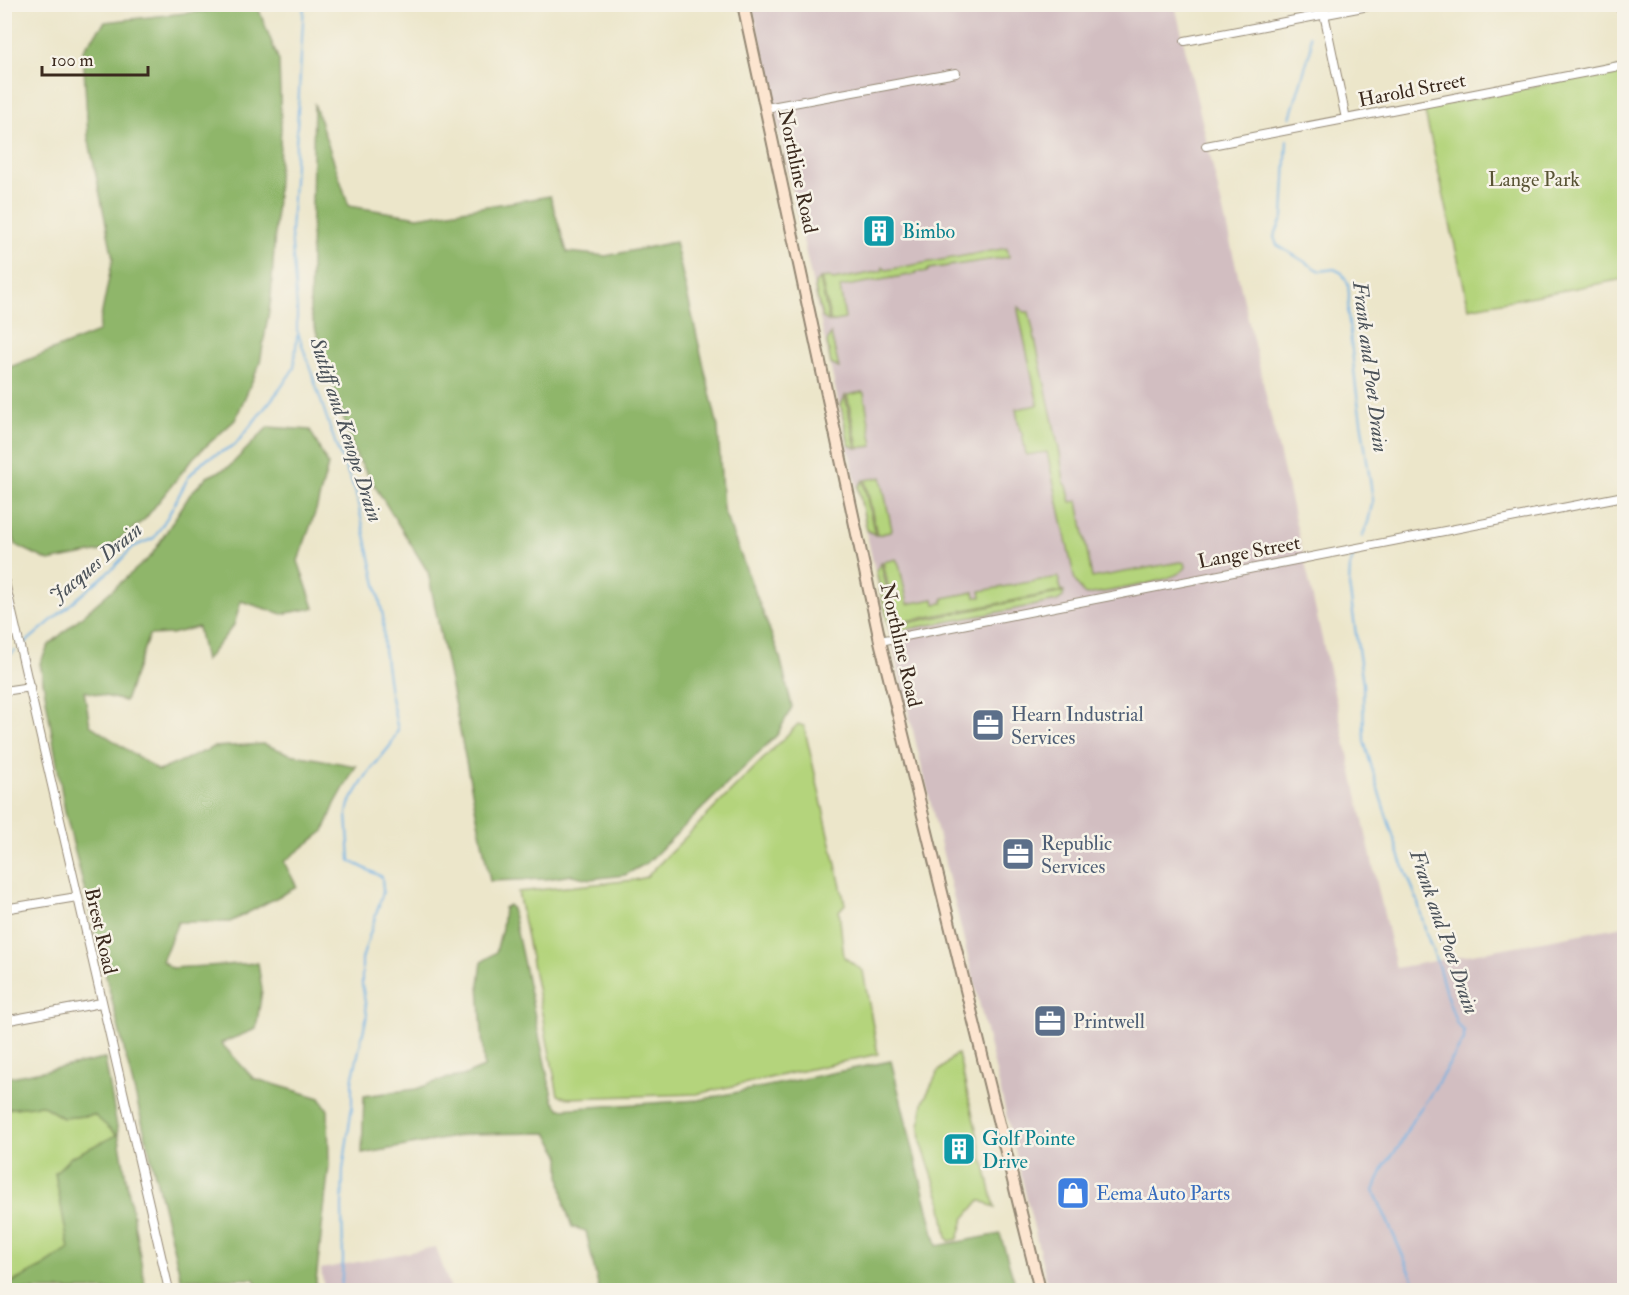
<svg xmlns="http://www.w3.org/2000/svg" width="1629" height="1295" viewBox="0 0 1629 1295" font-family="'IM FELL Double Pica',serif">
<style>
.industrial{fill:#d2bec1}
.green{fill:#b4d47b;stroke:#787f4c;stroke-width:1.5}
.forest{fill:#8fb66b;stroke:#657044;stroke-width:1.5}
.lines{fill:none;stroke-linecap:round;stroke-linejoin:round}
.stream{stroke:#6fb1e4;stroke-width:2}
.minor-casing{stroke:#948874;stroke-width:10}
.secondary-casing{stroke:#948874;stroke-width:14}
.minor{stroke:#fff;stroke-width:8}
.secondary{stroke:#fce5d0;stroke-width:10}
.labels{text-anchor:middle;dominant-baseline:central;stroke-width:5;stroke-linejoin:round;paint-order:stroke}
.street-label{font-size:20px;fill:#3b2a1e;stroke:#f7f3e8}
.park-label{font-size:20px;fill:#595435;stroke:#f7f3e8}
.culture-label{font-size:20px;fill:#0d838f;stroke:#f7f3e8;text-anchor:start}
.service-label{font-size:20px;fill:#4e5e75;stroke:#f7f3e8;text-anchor:start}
.shop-label{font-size:20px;fill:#366cbe;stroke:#f7f3e8;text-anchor:start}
.water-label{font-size:21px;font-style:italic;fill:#4b5259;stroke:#f7f3e8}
</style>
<rect width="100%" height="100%" fill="#f7f3e8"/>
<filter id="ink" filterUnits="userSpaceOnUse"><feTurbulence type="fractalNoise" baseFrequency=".0167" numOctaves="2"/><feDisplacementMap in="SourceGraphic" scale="12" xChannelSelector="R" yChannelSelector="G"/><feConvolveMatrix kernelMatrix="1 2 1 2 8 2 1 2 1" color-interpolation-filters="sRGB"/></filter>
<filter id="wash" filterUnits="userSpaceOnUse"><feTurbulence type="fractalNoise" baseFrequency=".008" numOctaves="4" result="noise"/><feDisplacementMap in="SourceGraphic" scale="24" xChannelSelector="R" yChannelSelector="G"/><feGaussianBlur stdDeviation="1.35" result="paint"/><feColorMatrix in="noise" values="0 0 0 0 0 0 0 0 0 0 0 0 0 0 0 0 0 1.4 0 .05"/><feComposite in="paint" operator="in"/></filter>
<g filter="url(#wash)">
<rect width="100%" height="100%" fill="#ece6ca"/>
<path class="industrial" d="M752,5H1175L1303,554L1396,968L1624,926V1290H1049L881,599Z
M436,1247L451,1290H324L321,1269Z"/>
<path class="green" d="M1624,68V279L1469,308L1424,108Z
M1007,248L1009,257L929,269L927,272H916L915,274L840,287L845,319L831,322L821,278L829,277L833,280L882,271L883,267L886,270Z
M820,279L829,322L822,317L815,288V283Z
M1019,307L1024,312H1029L1060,454L1064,482L1067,486L1071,502L1078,501L1092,578L1180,562L1185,563L1186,567C1178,582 1106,591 1086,595L1083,593L1075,581L1047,452L1026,455L1022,433L1020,431L1016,409L1038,405L1018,310Z
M831,334L839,368L831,364L827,342Z
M862,392L864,393L873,446L858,448L847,395Z
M845,396L856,448L849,445L841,405Z
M881,477L892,530L890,532L877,535L865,480Z
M863,480L875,535L867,530L858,487Z
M896,559L899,564L908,604L934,599L935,604L943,603V598L974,592L975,597H981L980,591L1058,577L1061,589L1064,591L896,623L883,562Z
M881,563L896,631L891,629L888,624L876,571Z
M1064,592L1063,597L1057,601L898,631L896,625Z
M798,724L804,726L845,904L839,911L844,957L863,971L878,1054L697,1094L567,1098L558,1095L518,892L635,880L646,877Z
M958,1054L995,1208L980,1200L964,1219L958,1239L949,1241L947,1238L941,1201L921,1142L920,1127L923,1102L938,1072L955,1055Z
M42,1105L63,1118L95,1115L117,1135L71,1157L55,1173L70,1249L42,1267L5,1286V1109Z"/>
<path class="forest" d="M257,5L279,61L281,128L271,299L260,363L235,420L194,457L145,519L106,550L49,561L16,545L5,510V369L98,332L113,258L88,136L83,50L105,22Z
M314,103L349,206L418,217L550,196L567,252L606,256L675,242L718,427L723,509L780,657L792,707L777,735L647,863L625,875L590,879L572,875L547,879L490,881L428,572L355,454L310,312Z
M268,427L310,430L328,465L316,510L298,561L314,608L282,614L241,601L234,625L205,661L198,627L171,634L149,635L125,701L84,691L90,725L159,771L214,747L264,744L290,754L356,766L335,804L324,831L284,862L297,887L230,922H178L162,961L172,968L258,963L262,990L256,1029L221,1043L253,1078L320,1098L328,1110L329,1166L315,1290H259L254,1279H181L65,811L40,663L49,645L151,556L191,493L207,477L229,467Z
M509,905L512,909L553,1101L560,1109L699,1100L891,1061L937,1246L1000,1234L1017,1290H599L586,1231L572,1227L565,1206L560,1175V1155L547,1133L471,1134L362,1154L364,1096L416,1089L444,1079L463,1076L484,1067L479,984L482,962L496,952L502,928L504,908Z
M105,1059L146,1290H5V1286L42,1267L69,1249L55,1173L71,1157L117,1135L94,1115L63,1118L42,1105L5,1109V1078Z"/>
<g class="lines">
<path class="stream" d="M304,4L291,233L297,310V330L337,448L355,490L383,616L384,650L390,693L398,730L390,746L368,773L349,804L347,814L350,861L382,877L383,892L362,959V984L367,1015L352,1081V1106L343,1170L342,1207L343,1260L341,1290
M1290,118L1311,48L1310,36
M1287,140L1283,217L1274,237L1277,245L1320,271L1334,269L1342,273L1348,284L1349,295L1348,314L1356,388L1373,500L1368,522L1362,537
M1354,555L1350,566L1349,585L1363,684L1364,741L1381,799L1401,860L1417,899L1426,933L1438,965L1446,994L1457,1024L1464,1031V1040L1429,1097L1413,1119L1400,1145L1384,1166L1374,1191L1418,1290
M24,644L114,567L133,547L154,538L168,516L189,476L203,461L235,445L280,389L294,368L297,336
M4,661L15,650"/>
</g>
</g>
<g filter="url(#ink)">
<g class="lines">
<g class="minor-casing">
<path id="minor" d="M1322,4L1346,119
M1620,4L1624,23
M1185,41L1379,4
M766,108L956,73
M1206,146L1624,65
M4,578L169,1290
M880,641L1624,496
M4,691L30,687
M4,909L77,897
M4,1021L101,1003"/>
</g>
<g class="secondary-casing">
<path id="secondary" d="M743,4L880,641L1040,1290"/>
</g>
<use href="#minor" class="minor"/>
<use href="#secondary" class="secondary"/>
</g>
</g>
<defs>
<g id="building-square" transform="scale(1.725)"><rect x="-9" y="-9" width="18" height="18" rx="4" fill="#0f9aa8" stroke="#f7f3e8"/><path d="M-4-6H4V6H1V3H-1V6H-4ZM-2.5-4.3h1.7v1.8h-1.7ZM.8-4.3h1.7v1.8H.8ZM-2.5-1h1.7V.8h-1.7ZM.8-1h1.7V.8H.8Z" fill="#fff"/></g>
<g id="office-square" transform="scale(1.725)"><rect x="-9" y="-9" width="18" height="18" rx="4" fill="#5c6f8a" stroke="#f7f3e8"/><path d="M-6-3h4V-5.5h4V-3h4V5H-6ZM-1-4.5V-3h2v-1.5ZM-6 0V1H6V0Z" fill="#fff"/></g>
<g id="shop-square" transform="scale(1.725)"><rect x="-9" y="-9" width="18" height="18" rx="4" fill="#3f7fe0" stroke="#f7f3e8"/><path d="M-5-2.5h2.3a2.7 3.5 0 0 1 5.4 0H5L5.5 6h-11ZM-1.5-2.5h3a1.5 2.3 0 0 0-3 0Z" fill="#fff"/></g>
</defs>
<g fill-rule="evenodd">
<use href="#building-square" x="879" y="231"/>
<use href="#office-square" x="988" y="725"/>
<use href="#office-square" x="1018" y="854"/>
<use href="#office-square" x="1050" y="1021"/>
<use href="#building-square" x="959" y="1149"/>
<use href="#shop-square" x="1073" y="1193"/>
</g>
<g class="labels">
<g class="street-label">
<text transform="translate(1412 90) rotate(-11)">Harold Street</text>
<text transform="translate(798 171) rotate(78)">Northline Road</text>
<text transform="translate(1249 552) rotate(-11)">Lange Street</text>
<text transform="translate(901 645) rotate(77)">Northline Road</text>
<text transform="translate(101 931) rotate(77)">Brest Road</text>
</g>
<g class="park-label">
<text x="1534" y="179">Lange Park</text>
</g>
<g class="culture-label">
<text x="902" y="231">Bimbo</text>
<text x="982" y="1138">Golf Pointe<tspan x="982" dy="23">Drive</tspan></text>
</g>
<g class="service-label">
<text x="1011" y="714">Hearn Industrial<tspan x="1011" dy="23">Services</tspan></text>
<text x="1041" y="843">Republic<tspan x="1041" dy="23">Services</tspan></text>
<text x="1073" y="1021">Printwell</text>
</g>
<g class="shop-label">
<text x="1096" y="1193">Eema Auto Parts</text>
</g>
<g class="water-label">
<text transform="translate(1370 367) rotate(83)">Frank and Poet Drain</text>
<text transform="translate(346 430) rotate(72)">Sutliff and Kenope Drain</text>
<text transform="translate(96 563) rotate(-40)">Jacques Drain</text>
<text transform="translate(1444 932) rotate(71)">Frank and Poet Drain</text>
</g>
</g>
<rect width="1629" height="1295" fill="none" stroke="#f7f3e8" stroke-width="24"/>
<path d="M42 66v9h106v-9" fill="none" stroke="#3b2a1e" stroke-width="3"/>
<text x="51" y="66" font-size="18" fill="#3b2a1e" stroke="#f7f3e8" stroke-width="4.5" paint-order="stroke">100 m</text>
</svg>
